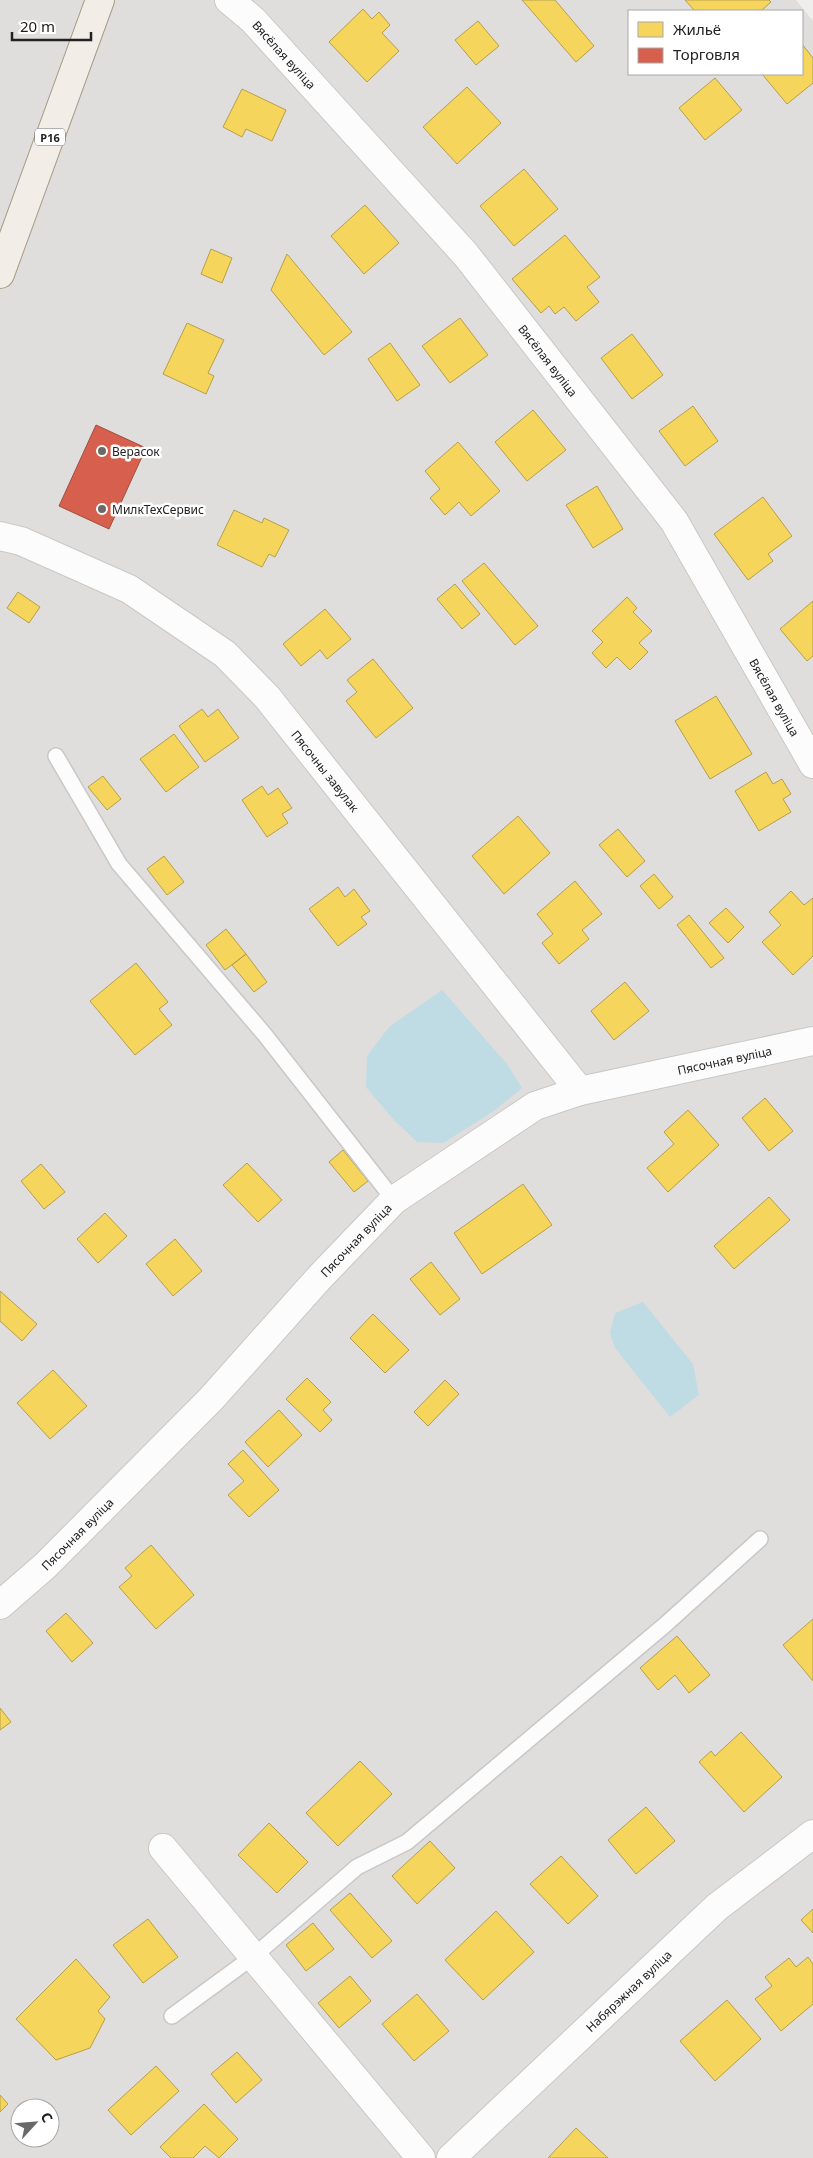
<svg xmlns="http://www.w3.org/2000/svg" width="813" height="2158" viewBox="0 0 813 2158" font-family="'Noto Sans',sans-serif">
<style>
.residential{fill:#dfdedc;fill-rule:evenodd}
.water{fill:#bfdbe3}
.homes{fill:#f6d55c;stroke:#b69f4b}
.shops{fill:#d6604d;stroke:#a04d40}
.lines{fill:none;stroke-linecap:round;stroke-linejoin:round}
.service-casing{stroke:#c9c8c7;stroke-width:18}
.minor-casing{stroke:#c9c8c7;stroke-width:30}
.primary-casing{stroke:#a79c86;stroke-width:30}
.service{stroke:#fdfcfc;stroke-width:15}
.minor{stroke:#fdfcfc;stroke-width:28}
.primary{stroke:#f3ede7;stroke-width:28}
.poi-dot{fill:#6a6968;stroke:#fff;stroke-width:2}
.labels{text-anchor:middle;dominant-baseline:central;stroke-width:5;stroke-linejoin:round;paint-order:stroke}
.shield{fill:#fff;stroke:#646464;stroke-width:1}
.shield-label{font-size:11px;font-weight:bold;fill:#222}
.street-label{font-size:12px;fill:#222;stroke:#fff}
.poi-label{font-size:12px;fill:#222;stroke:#fff;text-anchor:start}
</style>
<rect width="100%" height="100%" fill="#f0eeeb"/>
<path class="residential" d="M0,0H796L813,21V2158H0ZM629,11H802V74H629ZM20,2108H50V2138H20Z"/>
<path class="water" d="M442,990L507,1064L522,1088L494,1111L443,1143L417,1142L392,1118L366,1087L367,1056L389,1027Z
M643,1302L693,1364L699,1395L670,1417L615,1348L610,1333L615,1313Z"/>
<path class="homes" d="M522,0H555L594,46L576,62Z
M685,0H769L771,2L761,11H695Z
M363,9L372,19L379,12L390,25L382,33L399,51L367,82L329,42Z
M478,21L499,46L476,65L455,40Z
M802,44L813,58V83L787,104L762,74H802Z
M715,78L742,110L705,140L679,108Z
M467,87L501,123L457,164L423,127Z
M242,89L286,110L272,141L246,129L242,137L223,127Z
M524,169L558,209L514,246L480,206Z
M365,205L399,243L364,274L331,236Z
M565,235L600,277L587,287L599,302L576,321L564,307L555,314L549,306L541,313L512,279Z
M211,249L232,258L222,283L201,274Z
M287,254L352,332L324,355L271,290Z
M460,318L488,355L450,383L422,346Z
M187,323L224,340L208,373L214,376L206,394L163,374Z
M632,334L663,375L632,399L601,358Z
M390,343L420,385L397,401L368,359Z
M693,406L718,441L685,466L659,431Z
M533,410L566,450L527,481L495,442Z
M458,442L500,491L471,516L459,502L445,515L430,498L440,489L425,471Z
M597,486L623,529L593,548L566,505Z
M763,497L792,536L768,554L773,561L748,580L714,534Z
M234,510L262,523L264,518L289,530L275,557L269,554L262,567L217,545Z
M484,563L538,626L515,645L462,581Z
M455,584L480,614L462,629L437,599Z
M18,592L40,607L29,623L7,608Z
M627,597L637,608L633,612L652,631L639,643L648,652L630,670L617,657L606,668L592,653L603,642L592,631Z
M813,601V656L807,661L780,629Z
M325,609L351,639L327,659L320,650L301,666L283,644Z
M373,659L413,708L376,738L346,701L357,692L347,680Z
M716,696L752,754L710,779L675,721Z
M202,709L208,717L218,709L239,738L205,762L179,726Z
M174,734L199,767L166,792L140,759Z
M766,772L773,784L782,779L791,794L783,799L791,812L759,831L735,791Z
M103,776L121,799L107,810L88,787Z
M262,786L268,795L278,788L292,808L282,814L288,823L267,837L242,800Z
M518,816L550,853L504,894L472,856Z
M618,829L645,861L627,877L599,845Z
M164,856L184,882L167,895L147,869Z
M654,874L673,897L659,909L640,886Z
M575,881L602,914L582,930L589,939L559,964L542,943L553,934L537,914Z
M338,887L345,897L354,889L370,911L361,917L367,924L338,946L309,909Z
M791,891L804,905L813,898V956L793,975L762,942L781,925L769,912Z
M726,908L744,927L728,943L709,923Z
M689,915L724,958L711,968L677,925Z
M226,929L246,954L225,970L206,945Z
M246,954L267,982L254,992L232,965Z
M136,963L168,1002L159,1009L172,1025L135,1055L90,1001Z
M625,982L649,1011L614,1040L591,1011Z
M765,1098L793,1131L769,1151L742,1118Z
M688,1110L719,1145L668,1192L647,1168L674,1144L664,1132Z
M343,1150L368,1181L354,1192L329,1162Z
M247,1163L282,1200L258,1222L223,1185Z
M41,1164L65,1192L44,1209L21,1181Z
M523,1184L552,1225L482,1274L454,1233Z
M769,1197L790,1220L734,1269L714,1246Z
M105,1213L127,1236L98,1263L77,1239Z
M175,1239L202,1271L173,1296L146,1264Z
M431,1262L460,1299L440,1315L410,1279Z
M0,1291L37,1324L22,1341L0,1321Z
M373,1314L409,1350L385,1373L350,1338Z
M53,1370L87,1406L50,1439L17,1403Z
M307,1378L331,1402L323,1410L332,1420L320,1432L286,1399Z
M445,1380L459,1394L428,1426L414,1412Z
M279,1410L302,1435L268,1467L245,1442Z
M243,1450L279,1490L249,1517L228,1495L244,1481L228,1464Z
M151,1545L194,1595L156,1629L119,1587L132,1576L125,1568Z
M66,1613L93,1643L72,1662L46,1631Z
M813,1619V1681L783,1645Z
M677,1636L710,1675L689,1693L675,1675L658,1690L640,1668Z
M0,1708L11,1722L0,1730Z
M741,1732L782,1777L744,1812L699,1762L711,1751L715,1756Z
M360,1761L392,1794L338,1846L306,1813Z
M646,1807L675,1841L636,1874L608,1840Z
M269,1823L308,1862L277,1893L238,1855Z
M430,1841L455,1868L417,1904L392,1876Z
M561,1856L598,1896L568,1924L530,1884Z
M350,1893L392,1941L372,1958L330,1910Z
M813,1909V1933L801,1920Z
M496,1911L534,1952L483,2000L445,1960Z
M148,1919L178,1957L143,1983L113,1945Z
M313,1923L334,1949L306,1971L286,1945Z
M808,1957L813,1964V2004L781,2031L755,1999L772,1986L765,1977L789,1958L796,1967Z
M76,1959L110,1997L98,2011L105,2019L90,2048L56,2060L16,2019Z
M350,1976L371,2001L339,2028L318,2003Z
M417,1994L449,2031L414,2061L382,2024Z
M727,2000L761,2039L715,2081L680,2041Z
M237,2052L262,2080L236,2103L211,2074Z
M156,2066L179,2091L131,2135L108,2110Z
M0,2095L8,2104L0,2112Z
M204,2104L238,2139L219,2158L205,2146L193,2158H171L160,2147Z
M576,2128L608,2158H548Z"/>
<path class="shops" d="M96,425L146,448L109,529L59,506Z"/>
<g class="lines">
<g class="service-casing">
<path id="service" d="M56,756L119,864L265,1035L394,1200
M172,2016L254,1956L357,1867L407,1842L666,1624L760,1539"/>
</g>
<g class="minor-casing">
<g id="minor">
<path id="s1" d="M229,0L253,20L466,255L674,521L813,764"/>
<path id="s2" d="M0,536L21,541L129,589L225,654L267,697L580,1091"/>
<path id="s3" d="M0,1605L46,1565L211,1399L320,1277L394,1200L535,1106L580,1091L813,1041"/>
<path d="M163,1848L421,2158"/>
<path id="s4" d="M451,2158L717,1907L813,1834"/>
</g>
</g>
<g class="primary-casing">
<path id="primary" d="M0,274L100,0"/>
</g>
<use href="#service" class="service"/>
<use href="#minor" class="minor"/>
<use href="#primary" class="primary"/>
</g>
<g class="poi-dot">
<circle cx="102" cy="451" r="5"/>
<circle cx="102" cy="509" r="5"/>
</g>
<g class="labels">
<rect class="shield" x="35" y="128.5" width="30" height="17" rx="4"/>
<g class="shield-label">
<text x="50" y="137">Р16</text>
</g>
<g class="street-label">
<text stroke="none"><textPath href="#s1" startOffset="78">Вясёлая вуліца</textPath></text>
<text stroke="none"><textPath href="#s1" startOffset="482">Вясёлая вуліца</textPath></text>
<text stroke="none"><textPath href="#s1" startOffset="889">Вясёлая вуліца</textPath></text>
<text stroke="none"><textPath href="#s2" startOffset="410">Пясочны завулак</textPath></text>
<text stroke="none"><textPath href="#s3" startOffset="930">Пясочная вуліца</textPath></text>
<text stroke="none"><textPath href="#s3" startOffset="510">Пясочная вуліца</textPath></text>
<text stroke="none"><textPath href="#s3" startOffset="105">Пясочная вуліца</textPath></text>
<text stroke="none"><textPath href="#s4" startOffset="244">Набярэжная вуліца</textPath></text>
</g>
<g class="poi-label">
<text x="112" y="451">Верасок</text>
<text x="112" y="509">МилкТехСервис</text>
</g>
</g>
<rect x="628" y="10" width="175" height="65" fill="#ffffff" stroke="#a7a7a7"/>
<rect x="638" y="22" width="25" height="15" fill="#f6d55c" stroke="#a7a7a7"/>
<text x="673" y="35" font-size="15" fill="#222222">Жильё</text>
<rect x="638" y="48" width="25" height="15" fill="#d6604d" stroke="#a7a7a7"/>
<text x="673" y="60" font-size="15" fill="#222222">Торговля</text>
<g transform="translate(35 2123) rotate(64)"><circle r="24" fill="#ffffff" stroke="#a7a7a7"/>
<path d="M0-4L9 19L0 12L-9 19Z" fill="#6a6968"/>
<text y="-8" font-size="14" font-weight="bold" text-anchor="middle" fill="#222222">С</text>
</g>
<path d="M12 32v8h79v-8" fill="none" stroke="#222222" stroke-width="2.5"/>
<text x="20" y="32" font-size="15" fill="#222222" stroke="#ffffff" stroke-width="4" paint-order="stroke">20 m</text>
</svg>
